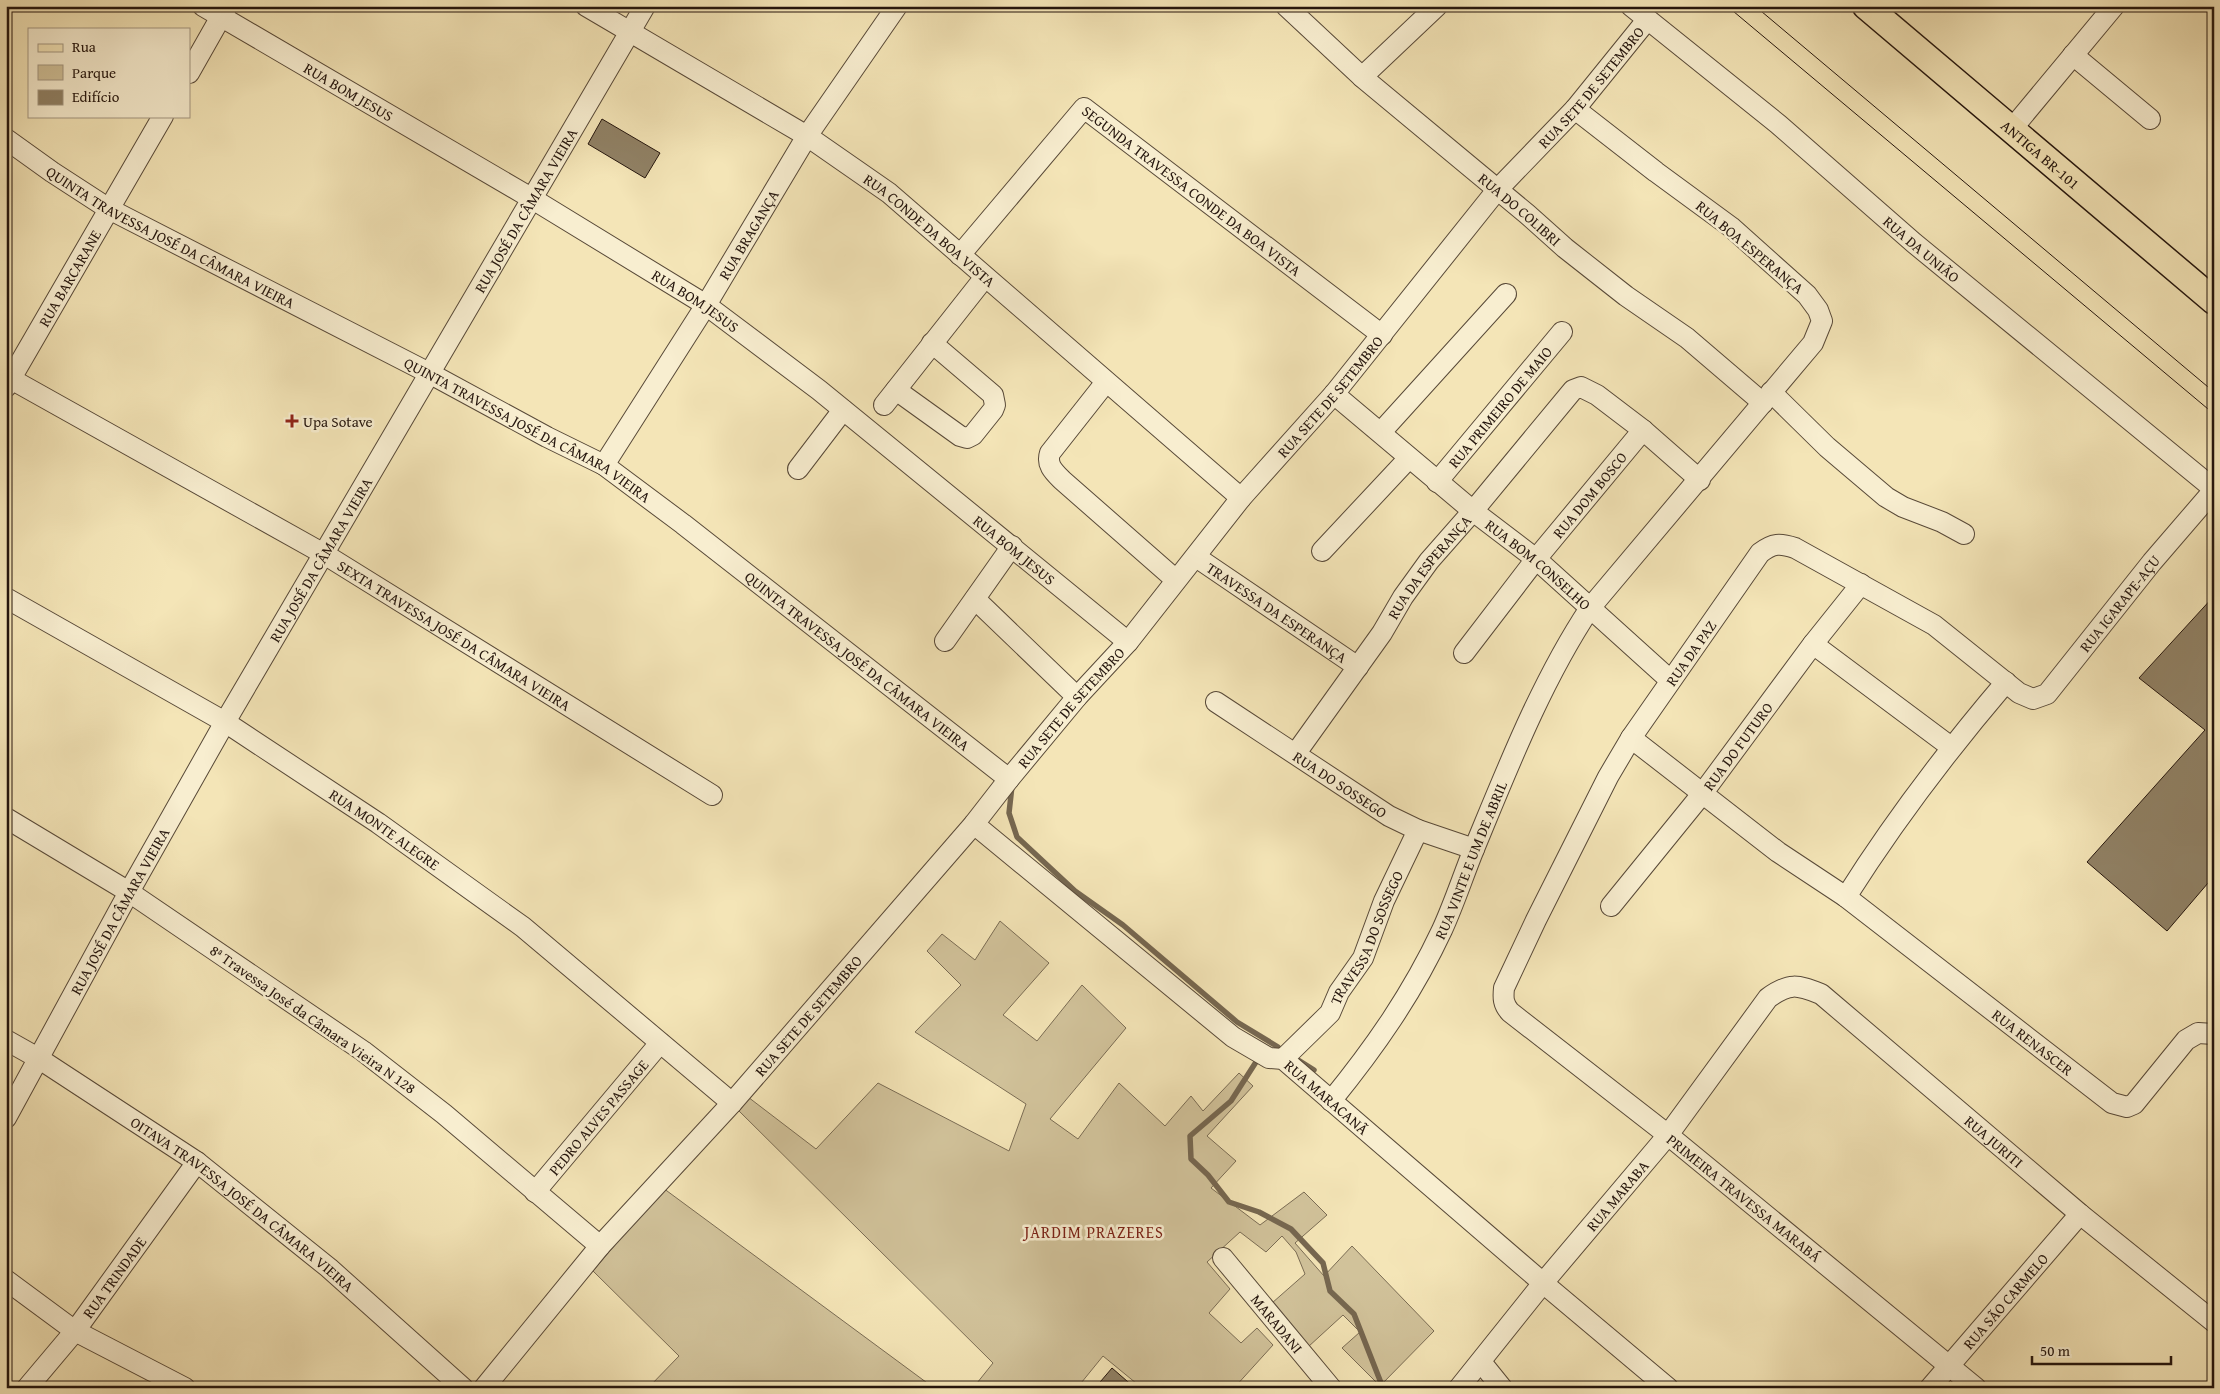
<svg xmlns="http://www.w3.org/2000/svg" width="2220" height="1394" viewBox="0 0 2220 1394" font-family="'Gentium Book Plus',serif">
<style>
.green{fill:#d1c29a;stroke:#7a6c54}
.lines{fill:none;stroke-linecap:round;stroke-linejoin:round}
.stream{stroke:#766750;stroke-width:5.5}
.building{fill:#908165;stroke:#24150d}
.minor-casing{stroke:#584938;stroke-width:22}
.major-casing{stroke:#24150d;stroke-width:29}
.minor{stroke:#f8eed0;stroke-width:20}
.major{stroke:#f4e5b7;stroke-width:26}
.tram{stroke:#24150d;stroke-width:1}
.poi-dot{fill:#8f2418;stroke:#f8eed0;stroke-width:2}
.labels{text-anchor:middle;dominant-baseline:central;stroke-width:5;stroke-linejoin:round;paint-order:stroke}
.street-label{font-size:15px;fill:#24150d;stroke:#f8eed0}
.poi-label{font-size:15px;fill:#24150d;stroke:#f8eed0;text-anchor:start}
.neighbourhood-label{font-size:16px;letter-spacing:1px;fill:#7a1f14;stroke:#f8eed0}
</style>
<rect width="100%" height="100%" fill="#f4e5b7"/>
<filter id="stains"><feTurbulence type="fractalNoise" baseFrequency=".004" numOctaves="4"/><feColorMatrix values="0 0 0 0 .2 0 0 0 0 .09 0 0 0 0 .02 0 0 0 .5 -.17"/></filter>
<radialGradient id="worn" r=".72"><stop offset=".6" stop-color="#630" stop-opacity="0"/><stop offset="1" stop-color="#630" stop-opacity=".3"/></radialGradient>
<path class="green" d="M1000,921L1049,963L1003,1015L1037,1041L1082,985L1126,1028L1050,1119L1078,1139L1119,1083L1165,1126L1191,1096L1203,1111L1239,1073L1253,1086L1207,1136L1236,1161L1211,1188L1260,1225L1304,1192L1327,1215L1295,1243L1324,1276L1352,1246L1434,1331L1380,1386L1342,1348L1360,1332L1343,1315L1308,1347L1272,1303L1305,1274L1296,1252L1282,1236L1266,1252L1240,1232L1207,1262L1230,1289L1209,1313L1241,1343L1257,1328L1273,1345L1234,1388H1142L1103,1356L1077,1388H973L993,1363L736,1108L748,1097L816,1149L878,1083L1009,1151L1026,1104L915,1032L961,985L927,951L942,934L975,960Z
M663,1188L934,1388H648L679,1356L593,1271Z"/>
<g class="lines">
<path class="stream" d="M1012,786L1009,813L1017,837L1075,891L1123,925L1237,1022L1278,1047
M1295,1058L1314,1070
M1261,1059L1256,1062L1231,1101L1190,1136L1191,1159L1208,1175L1229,1202L1259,1212L1291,1229L1323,1263L1330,1291L1354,1314L1383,1388"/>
</g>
<path class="building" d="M602,119L660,153L645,178L588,144Z
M2214,596V876L2167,931L2087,862L2205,730L2139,678Z
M1112,1368L1135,1388H1095Z"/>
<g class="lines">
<g class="minor-casing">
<g id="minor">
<path id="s1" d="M203,6L531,198L706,305L819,390L1128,642"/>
<path id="s2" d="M586,6L807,136L889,193L1241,498"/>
<path id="s3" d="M1286,6L1362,77L1527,214L1565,248L1626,296L1687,338L1763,403"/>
<path id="s4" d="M1631,6L1778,124L1914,243L2214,489"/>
<path d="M2073,55L2150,119"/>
<path d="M189,73L227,6"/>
<path d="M1362,77L1437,6"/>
<path d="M2011,130L2114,6"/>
<path id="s5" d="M6,139L52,172L109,209L429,373L547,437L604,465L683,524L1009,779"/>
<path id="s6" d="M960,255L1084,108L1382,335"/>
<path id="s7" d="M11,379L324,554L712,795"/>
<path d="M1106,382L1050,453C1046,465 1054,472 1062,480L1176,580"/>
<path id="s8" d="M6,387L163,116"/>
<path d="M896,390L960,436L967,438L973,435L993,410L995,405L993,395L932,343"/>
<path d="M1771,392L1827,447L1886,497L1903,507L1942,522L1964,534"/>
<path id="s9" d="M1334,394L1473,511L1536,559L1670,680"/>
<path d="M884,405L985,277"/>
<path d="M1381,432L1506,294"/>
<path id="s10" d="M604,465L706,305L807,136L897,6"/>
<path d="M798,469L843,410"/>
<path id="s11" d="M1437,482L1562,332"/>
<path d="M1322,551L1409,458"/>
<path id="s12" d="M1196,557L1358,667"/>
<path id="s13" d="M6,598L225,722L378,823L523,927L732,1103"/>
<path d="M975,599L1077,697"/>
<path d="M945,641L1012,546"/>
<path d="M1813,644L1951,747"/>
<path id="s14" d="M1464,653L1536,559L1643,430"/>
<path id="s15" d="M1216,702L1389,816L1418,830L1474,849"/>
<path id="s16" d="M1631,738L1778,852L1846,897L2112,1103L2127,1107L2134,1104L2186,1040L2198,1033L2214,1034"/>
<path id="s17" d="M1296,753L1382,633L1403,597L1429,561L1473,511L1573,390L1581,387L1597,395L1643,430L1700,480"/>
<path d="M6,818L129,892L363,1051L444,1114L600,1246"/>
<path id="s18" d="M974,824L1233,1037L1269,1058L1283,1059L1543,1283L1668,1388"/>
<path d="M1846,897C1894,821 1948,750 2006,682"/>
<path id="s19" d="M1611,906L1702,794L1813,644L1861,584"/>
<path id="s20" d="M6,1040L38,1058L197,1162L329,1268L463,1388"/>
<path id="s21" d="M1283,1059L1330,1013L1339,992L1363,958L1384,901L1418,830"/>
<path id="s22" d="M1331,1101C1375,1047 1412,994 1442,930C1454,904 1463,876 1474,849C1508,767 1541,682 1590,608L1813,343L1822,321L1818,310L1807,295L1731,227L1656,172L1575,109"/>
<path id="s23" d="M6,1118L129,892L225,722L645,6"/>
<path id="s24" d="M535,1192L660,1043"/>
<path id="s25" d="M1223,1258L1331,1388"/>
<path d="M6,1280L75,1331L185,1388"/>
<path d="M1481,1362L1502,1388"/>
<path id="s26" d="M27,1388L75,1331L197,1162"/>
<path id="s27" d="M484,1388L600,1246L732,1103L974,824L1009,779L1077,697L1128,642L1241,498L1334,394L1497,190L1575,109L1647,20"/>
<path id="s28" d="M1459,1388L1543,1283L1668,1135L1768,998C1790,982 1797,985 1821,994L2080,1214L2214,1322"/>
<path id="s29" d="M1930,1388L2080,1214"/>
<path id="s30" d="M1976,1388L1668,1135L1510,1012C1503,1004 1503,998 1504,988L1536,920L1608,777L1631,738L1760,553C1773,543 1780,543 1795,548L1934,625L2019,693L2033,699L2047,694L2152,562L2214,490"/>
</g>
</g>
<g class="major-casing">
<g id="major">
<path id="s31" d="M1866,6L2214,301"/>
</g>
</g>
<use href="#minor" class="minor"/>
<use href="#major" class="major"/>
<path class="tram" d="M1727,6L2214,414
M1755,6L2214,392"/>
</g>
<path class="poi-dot" d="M289.5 413.5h5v5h5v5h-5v5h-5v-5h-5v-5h5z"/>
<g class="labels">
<g class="street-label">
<text stroke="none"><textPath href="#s27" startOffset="1709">RUA SETE DE SETEMBRO</textPath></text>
<text stroke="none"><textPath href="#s1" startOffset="169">RUA BOM JESUS</textPath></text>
<text stroke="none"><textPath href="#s31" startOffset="229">ANTIGA BR-101</textPath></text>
<text stroke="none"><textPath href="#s6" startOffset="328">SEGUNDA TRAVESSA CONDE DA BOA VISTA</textPath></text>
<text stroke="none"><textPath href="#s23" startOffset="1046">RUA JOSÉ DA CÂMARA VIEIRA</textPath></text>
<text stroke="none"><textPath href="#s3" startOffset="310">RUA DO COLIBRI</textPath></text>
<text stroke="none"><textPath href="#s2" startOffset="411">RUA CONDE DA BOA VISTA</textPath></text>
<text stroke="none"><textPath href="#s10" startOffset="272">RUA BRAGANÇA</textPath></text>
<text stroke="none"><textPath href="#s5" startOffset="192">QUINTA TRAVESSA JOSÉ DA CÂMARA VIEIRA</textPath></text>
<text transform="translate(1750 247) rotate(40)">RUA BOA ESPERANÇA</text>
<text stroke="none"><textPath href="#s4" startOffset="379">RUA DA UNIÃO</textPath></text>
<text stroke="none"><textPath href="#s8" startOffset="126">RUA BARCARANE</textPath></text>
<text stroke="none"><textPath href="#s1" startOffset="574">RUA BOM JESUS</textPath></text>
<text stroke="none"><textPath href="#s27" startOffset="1304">RUA SETE DE SETEMBRO</textPath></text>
<text stroke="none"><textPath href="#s11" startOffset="98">RUA PRIMEIRO DE MAIO</textPath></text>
<text stroke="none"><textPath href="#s5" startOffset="598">QUINTA TRAVESSA JOSÉ DA CÂMARA VIEIRA</textPath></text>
<text stroke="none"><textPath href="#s14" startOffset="202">RUA DOM BOSCO</textPath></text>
<text stroke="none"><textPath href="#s1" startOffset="979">RUA BOM JESUS</textPath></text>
<text stroke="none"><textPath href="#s23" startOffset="641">RUA JOSÉ DA CÂMARA VIEIRA</textPath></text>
<text stroke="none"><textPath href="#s9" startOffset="266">RUA BOM CONSELHO</textPath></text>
<text stroke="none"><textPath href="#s17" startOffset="229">RUA DA ESPERANÇA</textPath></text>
<text stroke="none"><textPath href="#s30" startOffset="1582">RUA IGARAPE-AÇU</textPath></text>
<text stroke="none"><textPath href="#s12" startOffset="98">TRAVESSA DA ESPERANÇA</textPath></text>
<text stroke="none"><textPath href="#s7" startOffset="512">SEXTA TRAVESSA JOSÉ DA CÂMARA VIEIRA</textPath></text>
<text stroke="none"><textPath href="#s30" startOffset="1009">RUA DA PAZ</textPath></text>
<text stroke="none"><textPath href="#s5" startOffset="1002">QUINTA TRAVESSA JOSÉ DA CÂMARA VIEIRA</textPath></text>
<text stroke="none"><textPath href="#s27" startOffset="899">RUA SETE DE SETEMBRO</textPath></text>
<text stroke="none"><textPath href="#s19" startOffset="204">RUA DO FUTURO</textPath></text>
<text stroke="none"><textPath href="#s15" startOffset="149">RUA DO SOSSEGO</textPath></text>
<text stroke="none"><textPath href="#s13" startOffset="444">RUA MONTE ALEGRE</textPath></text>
<text stroke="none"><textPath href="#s22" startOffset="280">RUA VINTE E UM DE ABRIL</textPath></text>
<text stroke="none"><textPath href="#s23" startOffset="236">RUA JOSÉ DA CÂMARA VIEIRA</textPath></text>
<text stroke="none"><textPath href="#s21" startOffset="150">TRAVESSA DO SOSSEGO</textPath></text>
<text stroke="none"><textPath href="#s27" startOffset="494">RUA SETE DE SETEMBRO</textPath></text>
<text transform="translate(313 1019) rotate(35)">8ª Travessa José da Câmara Vieira N 128</text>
<text stroke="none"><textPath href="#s16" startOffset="504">RUA RENASCER</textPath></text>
<text stroke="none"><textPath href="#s18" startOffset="449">RUA MARACANÃ</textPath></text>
<text stroke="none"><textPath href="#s24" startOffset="98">PEDRO ALVES PASSAGE</textPath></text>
<text stroke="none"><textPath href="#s28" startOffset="782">RUA JURITI</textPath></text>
<text stroke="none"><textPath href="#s28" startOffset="249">RUA MARABA</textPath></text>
<text transform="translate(1744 1198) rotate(39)">PRIMEIRA TRAVESSA MARABÁ</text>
<text stroke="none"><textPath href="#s20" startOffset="288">OITAVA TRAVESSA JOSÉ DA CÂMARA VIEIRA</textPath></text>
<text stroke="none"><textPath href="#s26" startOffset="141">RUA TRINDADE</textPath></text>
<text stroke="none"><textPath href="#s29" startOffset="115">RUA SÃO CARMELO</textPath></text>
<text stroke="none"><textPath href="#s25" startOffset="85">MARADANI</textPath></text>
</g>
<g class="poi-label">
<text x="303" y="421">Upa Sotave</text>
</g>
<g class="neighbourhood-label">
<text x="1094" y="1232">JARDIM PRAZERES</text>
</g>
</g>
<rect width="2220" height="1394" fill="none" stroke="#f4e5b7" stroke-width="25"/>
<rect x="8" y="8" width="2205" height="1379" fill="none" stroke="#24150d" stroke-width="2.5"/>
<rect x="12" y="12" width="2195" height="1369" fill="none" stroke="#24150d"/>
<rect x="28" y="28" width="162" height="90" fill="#f8eed0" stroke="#a39782"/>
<rect x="38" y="44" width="25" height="8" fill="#f4e5b7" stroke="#a39782"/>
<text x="72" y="52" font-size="15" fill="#24150d">Rua</text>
<rect x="38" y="65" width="25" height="15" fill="#d1c29a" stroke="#a39782"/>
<text x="72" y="78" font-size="15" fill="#24150d">Parque</text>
<rect x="38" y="90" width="25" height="15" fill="#908165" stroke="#a39782"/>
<text x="72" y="102" font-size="15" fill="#24150d">Edifício</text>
<path d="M2032 1356v8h139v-8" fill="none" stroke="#24150d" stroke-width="2.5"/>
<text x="2040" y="1356" font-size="15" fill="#24150d" stroke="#f8eed0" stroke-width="4" paint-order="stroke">50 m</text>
<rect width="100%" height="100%" filter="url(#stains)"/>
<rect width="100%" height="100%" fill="url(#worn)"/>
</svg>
